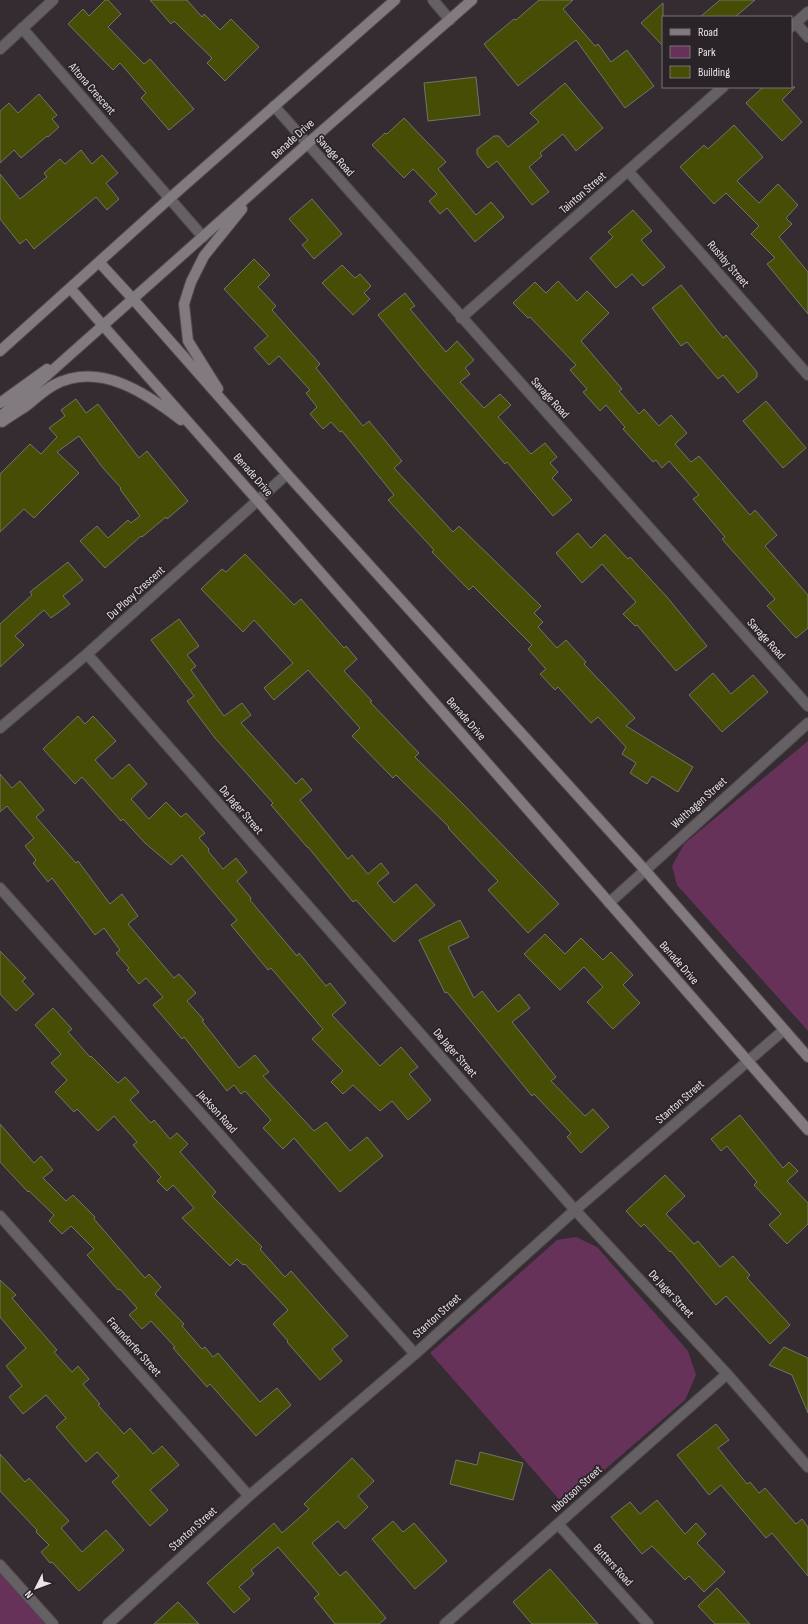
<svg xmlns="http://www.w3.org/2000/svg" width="808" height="1624" viewBox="0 0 808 1624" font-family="'Sofia Sans Condensed',sans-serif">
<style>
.green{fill:#66325a}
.building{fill:#454e04;stroke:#72746b}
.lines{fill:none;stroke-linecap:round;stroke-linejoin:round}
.street-casing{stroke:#51494e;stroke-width:12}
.secondary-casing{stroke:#51494e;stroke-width:12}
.street{stroke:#646063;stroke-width:10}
.secondary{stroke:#817b7f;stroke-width:10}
.labels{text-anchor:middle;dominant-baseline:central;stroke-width:3.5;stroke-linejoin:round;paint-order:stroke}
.street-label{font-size:12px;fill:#e8e4e7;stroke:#2a2327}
</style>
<rect width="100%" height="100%" fill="#342c31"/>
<path class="green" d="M808,741V1031L677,885L672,866L684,844Z
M576,1237L597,1247L688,1351L696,1375L685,1400L564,1505L430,1353L557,1240Z
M0,1573L46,1624H0Z"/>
<path class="building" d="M105,0H108L121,14L108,27L144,64L150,59L194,109L169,130L141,98L146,93L120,63L113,70L68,24L83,9L89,16Z
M150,0H187L202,17L204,14L220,30L231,19L259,47L225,81L207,63L212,58L174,21L171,24Z
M539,0H573L563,9L595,46L598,44L611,62L627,50L654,86L625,108L576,40L518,86L484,44L514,19L516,20Z
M720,0H755L735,17H700Z
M663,3V46L641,23Z
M476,77L480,115L428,121L424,83Z
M565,83L603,128L576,151L563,134L540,153L542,156L529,167L549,192L532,205L497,161L488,168L477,154V149L494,136H499L508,147L539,122L530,113Z
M763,87H795L782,100L802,122L782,141L746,103Z
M39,94L57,115L52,119L59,127L48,137L47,136L21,158L14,150L0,163V111L9,103L18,113Z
M404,118L446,162L438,169L476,215L491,202L504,217L475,242L447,208L440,214L429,201L437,194L413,169L404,178L372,145L385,133L387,134Z
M734,125L763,157L737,181L759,203L778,184L798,205L786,218L792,224L779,237L808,272V314L767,264L775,258L751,234L759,226L726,193L714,204L680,167L704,145L708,149Z
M81,150L92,164L102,155L118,173L106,183L119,199L107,210L96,197L34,249L26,239L20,244L0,219V174L20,199L47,177L44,173L60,159L65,164Z
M312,199L342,234L314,259L302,245L308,240L289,219Z
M633,210L652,231L641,240L665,267L643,286L632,274L616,288L590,258L613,237L608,232Z
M254,259L270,275L258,287L276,306L272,310L320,364L316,368L363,426L369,421L402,461L394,468L453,532L459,526L541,606L534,613L543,622L538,627L557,648L566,640L586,662L584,664L635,718L626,726L693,767L678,792L652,776L647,784L630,773L636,763L622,754L626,747L598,717L591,723L558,687L555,690L540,674L546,669L528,649L532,645L473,586L469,590L432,552L434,550L388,500L394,495L342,431L340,432L331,422L323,429L310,414L317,407L306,393L310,390L279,356L269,365L254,348L268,336L224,289Z
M342,265L355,278L360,274L371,286L364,293L370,299L353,315L322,283Z
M558,281L577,301L587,291L609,313L581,341L622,389L619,391L639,414L644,409L659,426L671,415L687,433L675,444L691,462L699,456L750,515L755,510L777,535L765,546L808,595V628L796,638L767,606L775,599L722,539L725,537L693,499L699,495L669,461L662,468L656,460L653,462L623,429L625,427L606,405L600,411L583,392L587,389L570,370L576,365L530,317L528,318L513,303L535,282L546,293Z
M681,285L723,338L726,335L757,372V377L738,393L723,375L718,379L687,342L681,346L652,308Z
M405,293L415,306L410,309L446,352L457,341L474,360L465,368L470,374L460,382L484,408L500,394L511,405L498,417L531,454L545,443L557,457L550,463L558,472L552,478L572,500L553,516L507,462L505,464L424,371L378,315Z
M76,399L86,413L98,404L139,458L147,451L188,501L167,519L166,517L142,537L141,536L105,568L80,541L97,526L108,538L128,520L131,523L140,516L120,489L121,488L103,468L79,436L57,452L79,473L34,518L24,509L0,532V474L30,444L41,454L57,437L49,428L65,416L61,410Z
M766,401L806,448L783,468L743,421Z
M578,533L591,548L605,534L628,559L630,557L667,597L707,646L676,671L637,625L635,626L623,614L636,602L602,564L582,583L556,553Z
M245,554L294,605L301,599L344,648L346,646L357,659L344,671L372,701L370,702L419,753L415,757L463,804L559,904L528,933L488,890L498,881L448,828L449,827L396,775L393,778L352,736L360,728L308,670L274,700L264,688L293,663L254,620L243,632L201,589L222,569L226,572Z
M68,562L83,580L63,596L70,604L51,618L44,610L15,636L24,645L0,667V624L32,595L30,592Z
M179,619L199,646L187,655L196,666L191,670L224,716L242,703L251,715L241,723L296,784L302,778L312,790L300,800L348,859L352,855L368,874L381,863L389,873L377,883L394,903L416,884L435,905L394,942L356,900L353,902L308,847H307L271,805L273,803L215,738L187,701L194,696L151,640Z
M713,673L731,694L753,675L768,692L722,732L689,695Z
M78,716L85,724L93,716L116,741L95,760L112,779L129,764L147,784L131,799L149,819L166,802L181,817L186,813L205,833L199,838L209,849L208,851L223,869L236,858L247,872L237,881L251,898L250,900L297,956L299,953L326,986L330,983L346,1003L332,1015L380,1066L401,1047L418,1067L409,1074L431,1100L408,1120L392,1101L380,1111L353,1085L343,1094L331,1082L343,1071L312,1039L323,1029L271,968L268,970L231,925L237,920L182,855L171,865L145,843L123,819L121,821L82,777L75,784L43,749Z
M0,774L12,788L20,781L44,810L36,817L76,863L78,861L110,904L122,894L138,916L128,924L174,978L179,974L196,993L187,1001L204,1020L202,1021L239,1068L255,1055L269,1072L263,1076L314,1131L326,1122L350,1151L367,1137L383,1156L340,1192L294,1138L283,1149L263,1128L271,1120L245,1091L241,1094L234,1085L227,1091L184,1037L182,1039L153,1005L163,997L146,978L139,984L127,970L129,968L116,953L120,950L104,928L95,935L52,878L48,882L33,863L36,860L25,846L34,838L7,806L0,812Z
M460,920L469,937L448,947L474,998L482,991L498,1012L519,994L530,1008L512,1022L556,1077L551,1081L585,1116L593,1109L609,1127L581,1153L567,1137L571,1133L534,1094L532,1096L447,992L445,993L419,940Z
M545,934L565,954L581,938L603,960L611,952L633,975L623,985L640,1003L613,1029L587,1002L603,987L584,967L560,990L524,954Z
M0,951L26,978L22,981L34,994L16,1011L0,994Z
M53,1008L72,1029L68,1032L90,1057L91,1056L118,1083L125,1077L139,1092L130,1100L151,1123L154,1120L170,1139L177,1133L188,1144L180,1152L216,1192L212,1196L262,1247L260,1249L285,1277L291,1271L348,1336L332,1349L342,1361L320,1380L287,1342L288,1341L273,1324L288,1310L245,1264L243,1265L237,1259L230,1266L182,1218L194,1208L173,1185L167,1191L157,1181L161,1177L133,1145L137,1142L114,1116L98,1131L77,1109L74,1112L55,1092L67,1080L51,1063L61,1054L35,1025Z
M740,1115L783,1168L789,1162L798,1171L787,1181L808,1203V1224L787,1244L769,1225L781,1214L754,1185L757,1182L727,1146L721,1151L711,1139Z
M0,1124L34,1163L41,1156L53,1170L43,1178L66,1201L73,1195L95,1217L94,1219L145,1278L149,1274L161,1287L155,1294L184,1324L182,1326L202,1349L205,1347L213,1357L218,1353L260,1402L277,1388L291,1405L256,1436L210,1384L207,1387L173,1348L175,1347L151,1321L142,1329L129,1315L137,1308L120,1289L118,1290L87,1255L94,1249L71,1226L62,1234L49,1221L54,1215L29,1191L28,1192L0,1162Z
M665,1175L685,1196L666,1214L694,1244L698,1241L720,1267L733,1256L750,1275L747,1278L790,1325L770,1344L726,1296L716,1305L671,1251L670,1252L644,1224L641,1227L626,1211Z
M0,1280L16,1295L12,1298L57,1350L54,1352L72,1372L78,1366L89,1379L83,1384L100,1404L98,1405L124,1434L130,1428L153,1454L162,1446L179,1465L150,1490L168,1510L150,1526L112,1482L119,1476L97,1452L86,1462L56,1427L66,1418L46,1395L23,1414L9,1397L22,1386L6,1366L26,1348L0,1317Z
M784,1347L808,1358V1413L792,1375L769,1365Z
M716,1424L729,1440L718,1448L747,1484L750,1482L759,1493L765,1488L796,1524L802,1519L808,1527V1576L772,1533L766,1538L721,1485L709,1495L677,1455Z
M480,1452L523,1463L513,1500L450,1484L456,1460L477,1465Z
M0,1454L25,1482L29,1478L69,1521L61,1528L82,1552L106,1530L124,1550L79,1591L52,1562L50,1563L41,1552L49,1545L36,1532L37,1530L0,1491Z
M352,1458L374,1481L358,1496L368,1507L345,1529L338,1521L312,1543L340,1576L346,1571L386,1618L379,1624H335L314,1598L319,1594L278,1547L251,1570L254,1574L239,1587L250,1599L234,1613L207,1583L274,1523L282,1533L309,1509L304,1504Z
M657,1500L685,1534L696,1523L706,1534L697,1543L725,1572L704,1592L689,1576L685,1580L652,1546L642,1554L611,1517L630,1502L640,1514Z
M393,1521L403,1532L414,1523L447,1561L415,1589L372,1539Z
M550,1569L598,1624H532L513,1602Z
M717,1588L750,1624H715L698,1606Z
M178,1602L199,1624H154Z"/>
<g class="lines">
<g class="street-casing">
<path id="street" d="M433,0L450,20
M796,23L808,37
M791,27L808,12
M22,28L203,237
M0,49L53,0
M274,106L808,706
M628,171L808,375
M461,318L723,87
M87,654L575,1210L727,1374L808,1467
M0,728L87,654L287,474
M0,888L415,1354
M609,903L808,723
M0,1216L249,1496
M558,1524L648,1624
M0,1565L53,1624
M108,1624L249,1496L415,1354L575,1210L784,1030
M445,1624L727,1374"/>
</g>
<g class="secondary-casing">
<path id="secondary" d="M99,262L133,299L287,474L644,869L808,1057
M70,288L258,501L808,1130
M0,351L170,198L395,0
M218,389L188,341L184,304L191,282L204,256L242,209
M0,403L47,369
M0,417L307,144L472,0
M2,422C9,417 17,412 25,407C34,400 43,391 54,385C99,361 146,393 181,420"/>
</g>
<use href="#street" class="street"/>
<use href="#secondary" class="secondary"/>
</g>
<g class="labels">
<g class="street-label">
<text transform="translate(92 89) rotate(49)">Altona Crescent</text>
<text transform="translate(293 139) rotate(-42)">Benade Drive</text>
<text transform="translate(335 156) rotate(48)">Savage Road</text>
<text transform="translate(583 193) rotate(-41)">Tainton Street</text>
<text transform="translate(728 264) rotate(49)">Rushby Street</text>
<text transform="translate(550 398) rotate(48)">Savage Road</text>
<text transform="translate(253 475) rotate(49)">Benade Drive</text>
<text transform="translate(136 593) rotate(-42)">Du Plooy Crescent</text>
<text transform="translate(766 639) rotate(48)">Savage Road</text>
<text transform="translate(466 719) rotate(49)">Benade Drive</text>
<text transform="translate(699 803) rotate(-42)">Welthagen Street</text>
<text transform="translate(241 810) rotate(49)">De Jager Street</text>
<text transform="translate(679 963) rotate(49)">Benade Drive</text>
<text transform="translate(455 1053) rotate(49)">De Jager Street</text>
<text transform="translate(680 1102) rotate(-41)">Stanton Street</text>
<text transform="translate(217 1112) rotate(48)">Jackson Road</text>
<text transform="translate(671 1294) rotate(47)">De Jager Street</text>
<text transform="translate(437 1316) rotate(-42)">Stanton Street</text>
<text transform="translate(134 1347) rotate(48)">Fraundorfer Street</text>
<text transform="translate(577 1489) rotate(-42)">Ibbotson Street</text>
<text transform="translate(193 1529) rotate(-42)">Stanton Street</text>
<text transform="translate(613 1565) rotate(48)">Butters Road</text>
</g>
</g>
<rect x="662" y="16" width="130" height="72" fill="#2a2327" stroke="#767074"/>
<rect x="670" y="29" width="20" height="6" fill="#817b7f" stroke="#767074"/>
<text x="698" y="36" font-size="12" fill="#e8e4e7">Road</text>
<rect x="670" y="46" width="20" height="12" fill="#66325a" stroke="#767074"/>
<text x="698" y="56" font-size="12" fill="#e8e4e7">Park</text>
<rect x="670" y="66" width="20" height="12" fill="#454e04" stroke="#767074"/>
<text x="698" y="76" font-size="12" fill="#e8e4e7">Building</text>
<g transform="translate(36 1588) rotate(228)" stroke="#2a2327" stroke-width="3" paint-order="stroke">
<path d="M0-3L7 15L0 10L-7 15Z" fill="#e8e4e7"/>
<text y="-6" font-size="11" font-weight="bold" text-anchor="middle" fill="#e8e4e7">N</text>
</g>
</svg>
